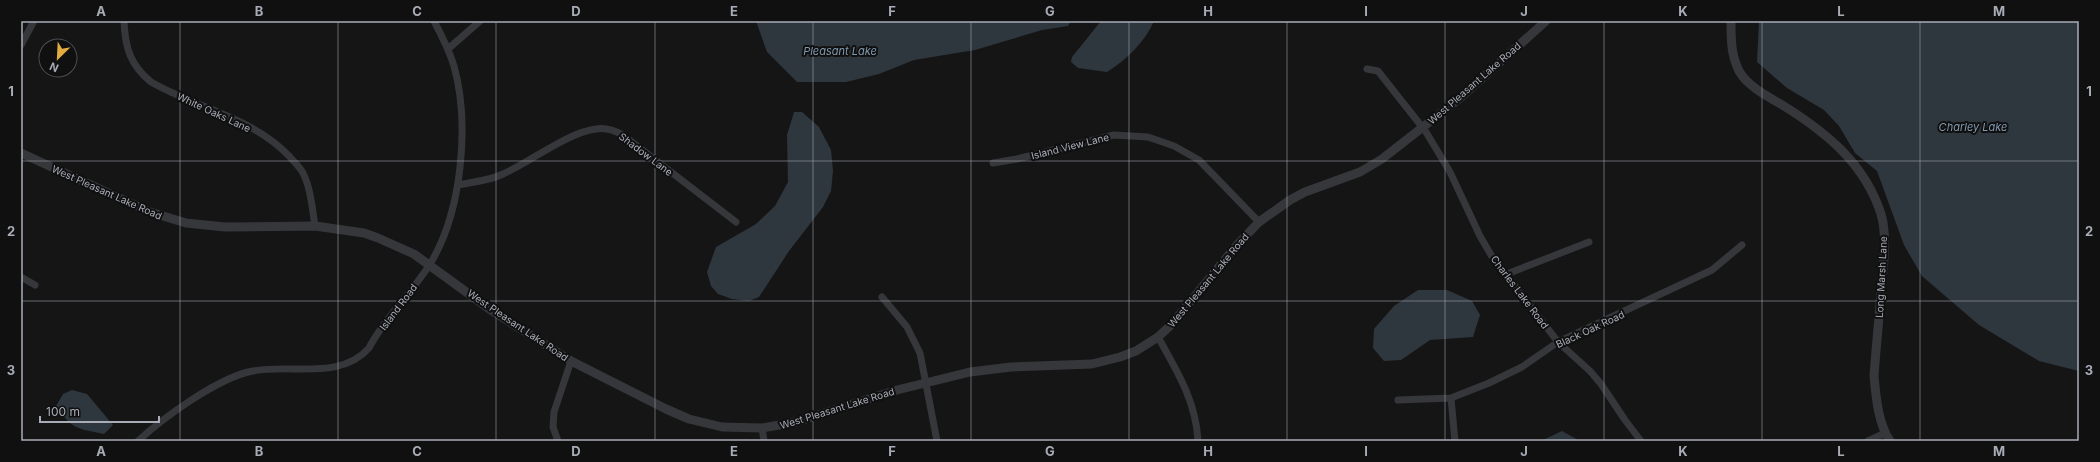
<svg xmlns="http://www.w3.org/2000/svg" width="2100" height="462" viewBox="0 0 2100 462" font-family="Inter,sans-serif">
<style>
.water{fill:#2f373e}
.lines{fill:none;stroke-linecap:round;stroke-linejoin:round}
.minor{stroke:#36373b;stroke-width:7}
.tertiary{stroke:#36373b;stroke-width:9}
.grid{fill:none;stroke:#a8acb6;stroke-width:1;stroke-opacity:0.55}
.labels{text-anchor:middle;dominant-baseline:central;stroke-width:4;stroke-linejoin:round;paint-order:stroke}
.street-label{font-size:10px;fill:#a8acb6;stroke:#101011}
.water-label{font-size:11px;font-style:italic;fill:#8199ae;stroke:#101011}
.neatline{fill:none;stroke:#a8acb6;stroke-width:1.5}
.grid-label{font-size:13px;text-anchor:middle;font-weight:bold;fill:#a8acb6}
</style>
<rect width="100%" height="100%" fill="#151516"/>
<path class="water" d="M756,21H1071L1068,26L1042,30L975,50L914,60L879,74L846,82H797L767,52Z
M1101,21H1154C1145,42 1126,60 1107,72L1078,68L1071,62L1072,57Z
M1759,21H2079V371L2039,361L1979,325L1922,276L1904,245L1877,171L1855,153L1839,126L1824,110L1787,88L1757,62Z
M794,112H802L819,127L831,150L833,171L831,191L823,207L789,251L759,297L749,301L732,299L718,294L711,286L707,272L716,247L756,224L775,206L788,182L787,135Z
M1418,290H1447L1472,301L1480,315L1473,337L1430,340L1401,360L1384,361L1373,348L1374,329L1394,306Z
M72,390L87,394L113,425L104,434C76,428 73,430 56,406L63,394Z
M1562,431L1580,441H1541Z"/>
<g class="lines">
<path class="minor" d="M124,21C125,47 130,65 151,82C196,108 252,117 289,156C294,162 299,166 303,173C311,189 312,208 315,226
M21,45L34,21
M448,49L480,21
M1367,69L1378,71L1426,132L1450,172L1480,236L1491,255L1558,342L1590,371L1601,384L1625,420L1641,441
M993,163L1017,159L1114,135L1148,137L1174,146L1199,160L1259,222
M458,185C472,182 489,181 503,174C529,163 568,132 596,129C606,127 614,130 623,135L736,222
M1507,274L1589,242
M21,277L35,285
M882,297L907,327L920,353L937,441
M1158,337C1177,371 1196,401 1198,441
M1451,398L1455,441
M1398,400L1451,398L1489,383L1522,367L1558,342L1712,270L1742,245
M762,428L764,441
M138,441C164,417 214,381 248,372C288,362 339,382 369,348C385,317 412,293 430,264C462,212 470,124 454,66C449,50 442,36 434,21
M558,441L553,427L554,412L571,361
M1868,441L1885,433"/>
<path class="tertiary" d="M1731,21C1731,39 1731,55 1739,71C1748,87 1769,97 1784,106C1827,133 1865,164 1881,214C1888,239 1883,266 1881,292C1879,320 1876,348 1874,376C1876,397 1878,423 1890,441
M21,153L150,212L186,223L225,227L315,226L364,233L378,238L414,254L491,310L571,361L666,409L689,419L722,427L762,428L796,422L897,390L970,372L1011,367L1092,364L1120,357L1136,351L1158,337L1171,325L1237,245L1259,222L1290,200L1305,192L1360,172L1382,159L1460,98L1546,21"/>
</g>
<path class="grid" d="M180,21V441M338,21V441M496,21V441M655,21V441M813,21V441M971,21V441M1129,21V441M1287,21V441M1445,21V441M1604,21V441M1762,21V441M1920,21V441M21,161H2079M21,301H2079"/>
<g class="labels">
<g class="street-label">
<text transform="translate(1474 83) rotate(-41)">West Pleasant Lake Road</text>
<text transform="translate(214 112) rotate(25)">White Oaks Lane</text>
<text transform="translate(1070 146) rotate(-14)">Island View Lane</text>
<text transform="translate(646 154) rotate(37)">Shadow Lane</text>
<text transform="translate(107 192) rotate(24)">West Pleasant Lake Road</text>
<text transform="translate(1881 277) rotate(-87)">Long Marsh Lane</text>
<text transform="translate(1208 280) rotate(-50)">West Pleasant Lake Road</text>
<text transform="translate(1520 292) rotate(53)">Charles Lake Road</text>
<text transform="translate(398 307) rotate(-53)">Island Road</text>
<text transform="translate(518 325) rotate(34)">West Pleasant Lake Road</text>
<text transform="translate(1590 329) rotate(-25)">Black Oak Road</text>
<text transform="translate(837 408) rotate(-17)">West Pleasant Lake Road</text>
</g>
<g class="water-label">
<text x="840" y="51">Pleasant Lake</text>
<text x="1973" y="127">Charley Lake</text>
</g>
</g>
<rect width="2100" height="462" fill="none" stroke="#101011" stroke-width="44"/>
<g transform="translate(58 58) rotate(204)"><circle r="19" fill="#101011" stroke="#4d4e53"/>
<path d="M0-3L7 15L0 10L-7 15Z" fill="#e4ac3f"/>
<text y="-6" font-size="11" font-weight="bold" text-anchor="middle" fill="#a8acb6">N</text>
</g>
<path d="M40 416v6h119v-6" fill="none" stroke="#a8acb6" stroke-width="2"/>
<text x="46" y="416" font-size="12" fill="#a8acb6" stroke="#101011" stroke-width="3" paint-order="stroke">100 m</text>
<rect x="22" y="22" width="2056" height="418" class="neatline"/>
<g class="grid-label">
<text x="101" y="16">A</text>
<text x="259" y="16">B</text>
<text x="417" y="16">C</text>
<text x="576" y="16">D</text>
<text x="734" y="16">E</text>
<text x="892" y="16">F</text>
<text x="1050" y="16">G</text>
<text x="1208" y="16">H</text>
<text x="1366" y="16">I</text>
<text x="1524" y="16">J</text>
<text x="1683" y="16">K</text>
<text x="1841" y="16">L</text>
<text x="1999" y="16">M</text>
<text x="11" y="96">1</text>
<text x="2089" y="96">1</text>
<text x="11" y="236">2</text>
<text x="2089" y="236">2</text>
<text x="11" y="375">3</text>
<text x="2089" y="375">3</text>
<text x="101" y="456">A</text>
<text x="259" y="456">B</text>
<text x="417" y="456">C</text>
<text x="576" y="456">D</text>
<text x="734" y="456">E</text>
<text x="892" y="456">F</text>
<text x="1050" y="456">G</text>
<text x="1208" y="456">H</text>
<text x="1366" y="456">I</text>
<text x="1524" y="456">J</text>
<text x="1683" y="456">K</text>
<text x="1841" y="456">L</text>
<text x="1999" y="456">M</text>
</g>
</svg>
